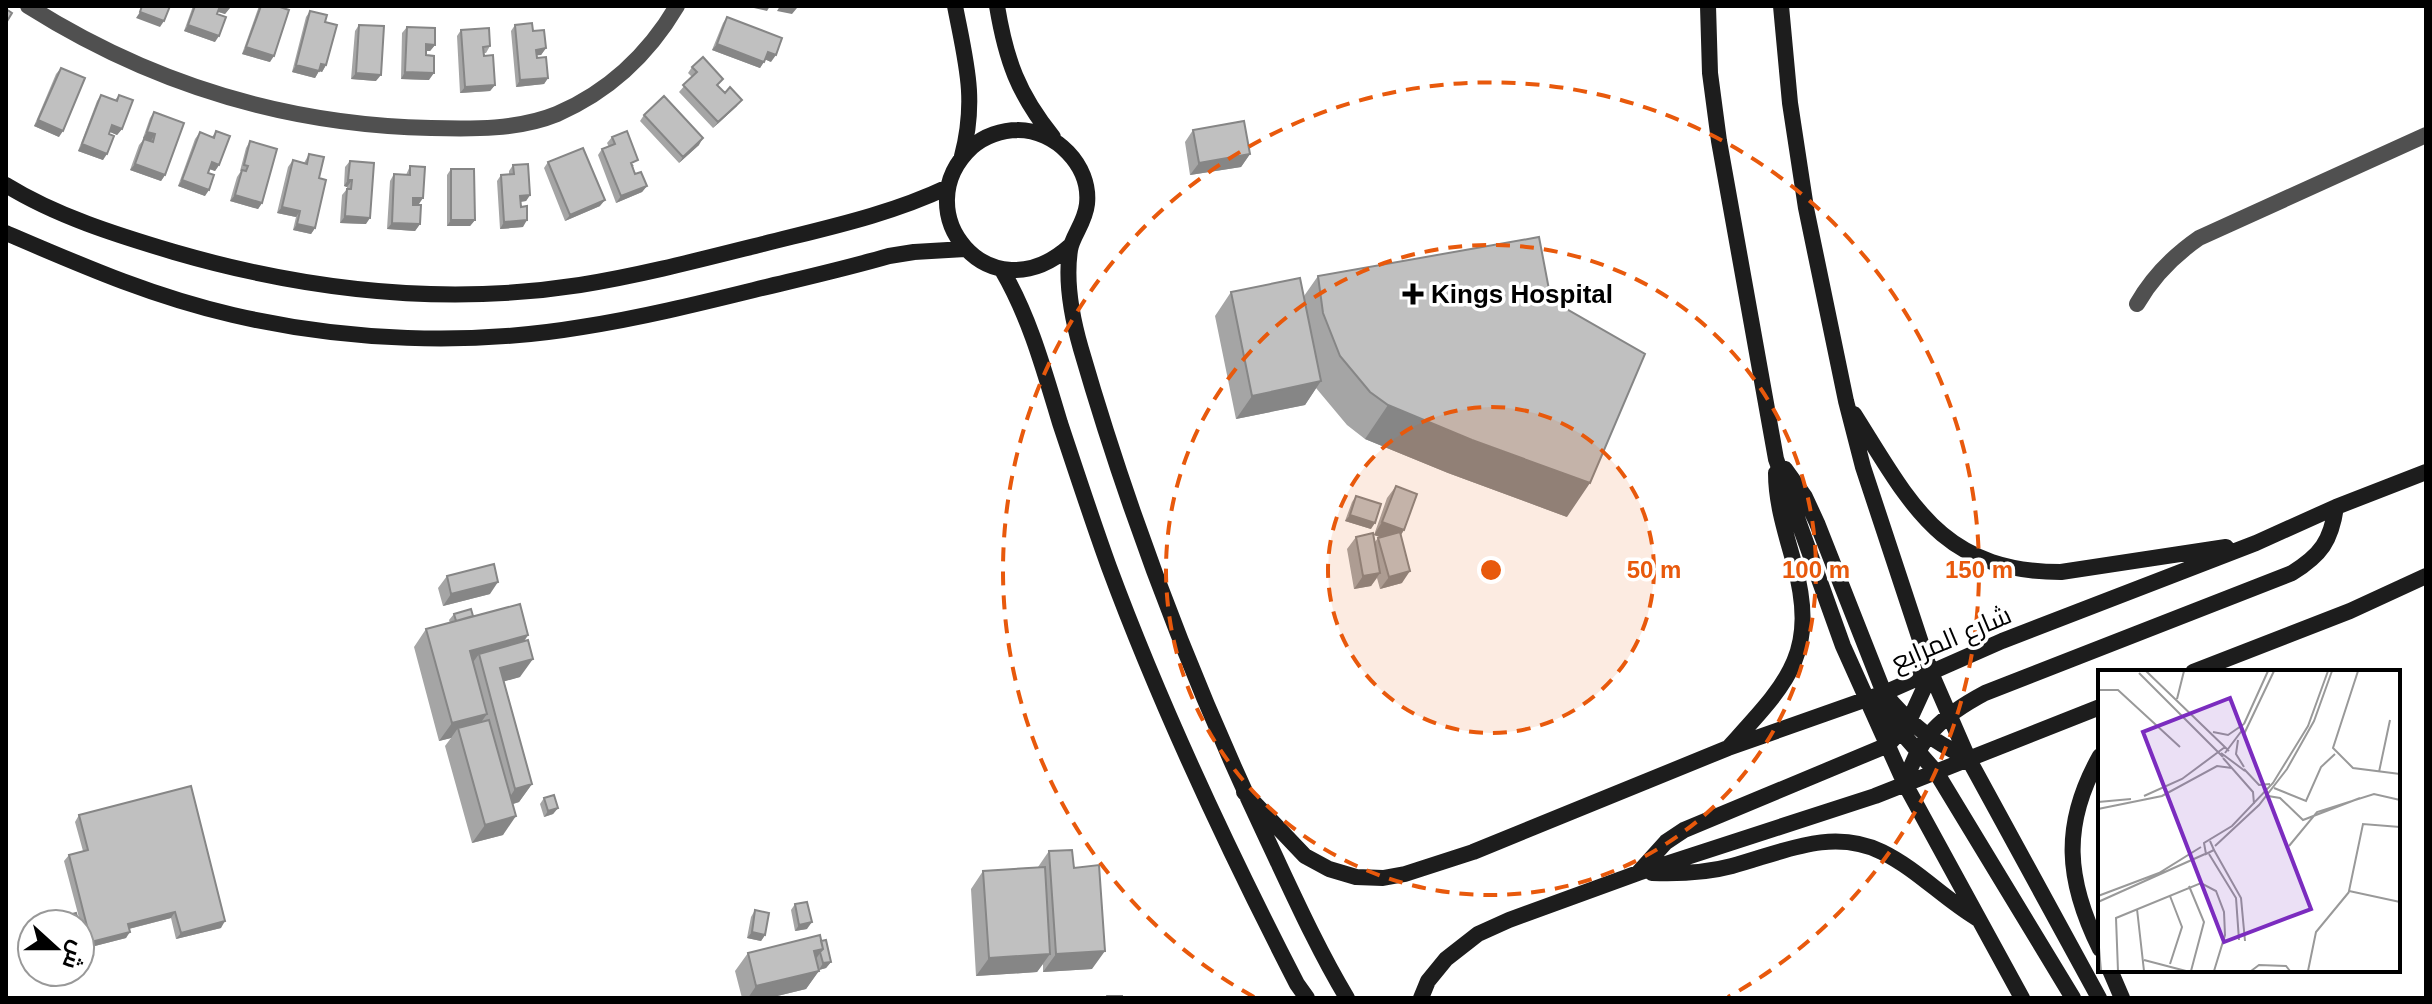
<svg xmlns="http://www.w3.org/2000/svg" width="2432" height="1004" viewBox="0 0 2432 1004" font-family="Helvetica,Cairo,sans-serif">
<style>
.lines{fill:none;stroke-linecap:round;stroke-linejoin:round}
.street{stroke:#505050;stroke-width:16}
.secondary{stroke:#1d1d1d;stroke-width:16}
.wall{fill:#a5a5a5}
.shaded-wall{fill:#868686}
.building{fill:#c0c0c0;stroke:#868686;stroke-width:2}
.ring{fill:none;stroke:#e8590c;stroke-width:4;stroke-dasharray:14 10}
.poi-dot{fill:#000;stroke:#fff;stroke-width:3}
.labels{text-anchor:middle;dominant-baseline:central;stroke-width:7;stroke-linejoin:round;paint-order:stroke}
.poi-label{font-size:26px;font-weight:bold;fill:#000;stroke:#fff;text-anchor:start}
.street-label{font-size:26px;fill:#000;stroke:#fff}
.inset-road{fill:none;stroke:#999;stroke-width:2}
.view{fill:#7b2cbf;fill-opacity:0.15;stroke:#7b2cbf;stroke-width:4}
.inset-edge{fill:none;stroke:#000;stroke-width:4}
.centre{fill:#e8590c;stroke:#fff;stroke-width:4}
.ring-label{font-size:24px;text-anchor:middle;font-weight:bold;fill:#e8590c;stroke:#fff;stroke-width:7;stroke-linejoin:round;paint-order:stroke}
</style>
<rect width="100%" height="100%" fill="#fff"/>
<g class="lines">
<path class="street" d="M28,6C150,83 286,125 431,128C473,129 518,130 557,114C610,91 648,55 677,6
M2137,304C2153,276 2173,256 2199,238L2426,135"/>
<path class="secondary" d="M955,6C966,63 977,99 962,156
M997,6C1006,60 1018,94 1053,137
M1708,6L1710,73L1719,141L1776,459L1843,646L1905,784L2022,998
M1781,6L1790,103L1806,208L1846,401L1863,467L1931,673L1968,758L2099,998
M6,185C56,216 117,235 174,252C305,290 444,306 580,285C642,275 703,259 763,244C826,228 889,215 948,187
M6,233C83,266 151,296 233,315C345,341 469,346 582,327C640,318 697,304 754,290C799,279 844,269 889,256L914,252L965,249
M1070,246C990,318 903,211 972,147C984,136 1002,130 1018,130C1055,130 1091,165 1087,204C1085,223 1072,236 1070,250C1065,283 1072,318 1081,349C1130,518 1193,683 1268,841C1293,894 1317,948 1347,998
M1002,270C1030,318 1044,370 1060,423C1076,471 1092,520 1109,567C1162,710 1227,848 1297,984L1307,998
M1854,414C1911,504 1941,572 2061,572L2226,547
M1785,469L1805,497L1817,523L1884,693C1908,723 1933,742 1968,758
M2193,672L2350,611L2426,576
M1873,705L1901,732L1936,772L2073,998
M1729,747C1787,683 1819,654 1794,563C1786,534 1776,504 1776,473
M2100,756C2061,825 2066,880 2100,949
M1905,784C1919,736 1942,716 1985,693L2292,573C2321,555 2331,541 2336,507
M1244,792L1305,856L1329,869L1356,877L1383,878L1405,874L1473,852L1728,748L1884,693L2002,641L2256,543L2336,507L2426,472
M1638,873L1666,842L1684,830L1888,745L1909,721L1931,673
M1652,873C1679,874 1706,873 1732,866C1781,853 1831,827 1882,852C1917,869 1944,899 1978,919
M2110,970L2122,998
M1421,998L1428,981L1446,959L1478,934L1509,920L1638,873L1875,796L2100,707"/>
</g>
<path class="wall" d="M193,6H231L225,14L218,12L215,42L184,31Z
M259,6H277L270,62L242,54Z
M310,11L325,22L326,65L322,72L319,71L315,78L292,72L306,17Z
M727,17L771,62L765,59L760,68L712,50L723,23Z
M359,25L376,81L351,79L355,31Z
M515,25L533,31L546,48L541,55H536L537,58L548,78L544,84L516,87L511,31Z
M407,27L435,45L430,51H426L429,80L401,79L402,33Z
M461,30L490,46L486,53H484L495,85L490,91L460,93L457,36Z
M692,67L718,86L737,106L713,128L679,92L692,77L688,73Z
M61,68L59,137L34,126L56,74Z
M101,95L115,100L119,95L122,129L117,135L110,132L103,160L78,151L97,101Z
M154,112L165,175L161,181L130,170L139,145L144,139L151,142L143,138L150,118Z
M644,115L699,145L679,163L640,121Z
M1193,130L1250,154L1241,167L1190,175L1185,142Z
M216,131L219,165L215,171L209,169L205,196L178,186L195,139L200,132L212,137Z
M612,137L634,166H633L635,174L647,186L642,192L616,203L598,155L602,149L609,147L607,143Z
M250,141L262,203L258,209L230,201L237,177L241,171H240L246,148Z
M309,154L319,178L315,228L311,234L293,230L296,217L277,213L288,167L293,160L304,163Z
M350,161L366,224L340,223L342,195L347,189V187L344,186L345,167Z
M548,162L600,206L565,221L544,168Z
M513,165L530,195L526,201L521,202L523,227L500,229L497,181L501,175L509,174V171Z
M410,166L419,204H413L420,224L415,231L387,229L390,181L394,174L406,175Z
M451,169L475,220L470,226H447V175Z
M1318,276L1567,517L1448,473L1365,439L1347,425L1316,388L1305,405L1236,419L1215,316L1231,292L1304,296Z
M1396,486L1404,530L1401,535L1402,583L1380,589L1377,578L1371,586L1354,589L1347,549L1356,537L1374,543L1378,538L1381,537L1374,535L1387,498Z
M1356,496L1371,529L1345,521L1352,502Z
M447,576L490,594L443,606L438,588Z
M454,614L526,626L528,635L524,642L520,677L504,681L532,784L519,802L513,804L503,835L472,843L445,746L451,738L439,741L414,647L426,629L450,623L449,620Z
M544,798L558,808L553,814L544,817L540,804Z
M79,815L221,928L176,939L171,918L129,929L126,938L87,948L64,861L69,855L83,851L75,822Z
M1049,851L1074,868L1092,969L1043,972V964L1037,972L976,976L971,889L983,871L1038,867Z
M795,904L807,929L795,931L791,910Z
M755,910L765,935L761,941L747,938L751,917Z
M821,941L831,962L826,968L819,970L806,989L769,998H742L735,971L748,953Z"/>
<path class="shaded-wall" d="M219,6H224L230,8L225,14L216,11Z
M745,6H770L767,11Z
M780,6H786L797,8L792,14L777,11Z
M140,12L164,21L160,27L136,18Z
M188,25L219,36L215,42L184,31Z
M426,44L435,45L430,51H422Z
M717,44L764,62L760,68L712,50Z
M246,47L274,56L270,62L242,54Z
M546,48L541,55L532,56L536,50Z
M768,52L776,55L771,62L764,59Z
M321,64L326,65L322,72L317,70Z
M296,65L319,71L315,78L292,72Z
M405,72L434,73L429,80L401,79Z
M356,73L381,75L376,81L351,79Z
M548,78L544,84L516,87L520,80Z
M495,85L490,91L460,93L465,87Z
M742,100L737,106L713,128L718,122Z
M38,120L63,131L59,137L34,126Z
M112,125L122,129L117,135L108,131Z
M147,132L155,134L151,141L143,138Z
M703,138L699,145L679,163L683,157Z
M82,144L107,154L103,160L78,151Z
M1250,154L1241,167L1190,175L1199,163Z
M212,162L219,165L215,171L207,168Z
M135,164L165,175L161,181L130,170Z
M182,180L209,190L205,196L178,186Z
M348,180H352L347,187L344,186Z
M647,186L642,192L616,203L621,196Z
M235,195L262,203L258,209L230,201Z
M530,195L526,201L516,202L520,196Z
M413,198H423L419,204H409Z
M605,200L600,206L565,221L570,215Z
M282,207L300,211L296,217L277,213Z
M345,216L370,218L366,224L340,223Z
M451,220H475L470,226H447Z
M527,220L523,227L500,229L504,222Z
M392,223L420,224L415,231L387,229Z
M297,224L315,228L311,234L293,230Z
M1321,381L1305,405L1236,419L1252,396Z
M1388,405L1590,483L1567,517L1448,473L1365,439Z
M1350,515L1375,523L1371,529L1345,521Z
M1382,522L1404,530L1395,543L1374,535Z
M1410,571L1402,583L1380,589L1389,577Z
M1380,573L1371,586L1354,589L1363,576Z
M498,582L490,594L443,606L451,594Z
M528,635L515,653L479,654L471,665L470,651Z
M533,659L520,677L488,686L500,668Z
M487,714L474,732L458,728L451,738L439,741L452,723Z
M532,784L519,802L503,807L515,789Z
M558,808L553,814L544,817L548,811Z
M516,816L503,835L472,843L485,825Z
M175,912L171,918L124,930L128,924Z
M225,921L221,928L176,939L181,933Z
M812,922L807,929L795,931L799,925Z
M130,932L126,938L87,948L91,942Z
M752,932L765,935L761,941L747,938Z
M823,949L810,967L814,951Z
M1105,951L1092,969L1043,972L1056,954Z
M1050,954L1037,972L976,976L989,958Z
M831,962L826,968L819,970L823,963Z
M819,971L806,989L769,998H748L756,986Z"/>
<path class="building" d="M142,6H170L164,21L140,12Z
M195,6H220L217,14L226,17L219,36L188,25Z
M261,6H277L289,10L274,56L246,47Z
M6,9L12,13L6,23Z
M310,11L327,15L325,22L337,25L326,65L321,64L319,71L296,65Z
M727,17L782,38L776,55L768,52L764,62L717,44Z
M532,23L533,31L544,30L546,48L536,50L537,58L546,57L548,78L520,80L515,25Z
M359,25L384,26L381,75L356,73Z
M407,27L435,28V45L426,44V55L434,56V73L405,72Z
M489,28L490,46L483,47L484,56L493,55L495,85L465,87L461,30Z
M703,57L723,79L717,85L725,93L730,87L742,100L718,122L683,85L697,72L692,67Z
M61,68L85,78L63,131L38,120Z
M101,95L117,101L119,95L133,100L122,129L112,125L109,134L114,136L107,154L82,144Z
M664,96L703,138L683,157L644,115Z
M154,112L184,123L165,175L135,164L144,139L153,142L155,134L147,132Z
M1244,121L1250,154L1199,163L1193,130Z
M216,131L230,136L219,165L212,162L208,173L214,175L209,190L182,180L200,132L214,138Z
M627,131L638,160L631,163L635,174L641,172L647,186L621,196L602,149L615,144L612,137Z
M250,141L277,149L262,203L235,195L242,170L246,171L248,166L244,165Z
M583,148L605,200L570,215L548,162Z
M309,154L324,157L319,178L326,180L315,228L297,224L300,211L282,207L293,160L307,164Z
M350,161L374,163L370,218L345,216L347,189H351L352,180H348Z
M528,164L530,195L520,196L521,207L527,206V220L504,222L501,175L514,174L513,165Z
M410,166L425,167L423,198H413V205H421L420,224L392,223L394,174L410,175Z
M451,169H474L475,220H451Z
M1539,237L1551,300L1645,354L1590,483L1472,440L1388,405L1370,392L1340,356L1323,313L1318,276Z
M1300,278L1321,381L1252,396L1231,292Z
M1396,486L1417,494L1404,530L1382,522Z
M1356,496L1381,504L1375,523L1350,515Z
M1400,532L1410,571L1389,577L1378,538Z
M1373,533L1380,573L1363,576L1356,537Z
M494,564L498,582L451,594L447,576Z
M520,604L528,635L470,651L487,714L452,723L426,629Z
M471,609L473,616L456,621L454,614Z
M528,640L533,659L500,668L532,784L515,789L479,654Z
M489,720L516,816L485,825L458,728Z
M191,786L225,921L181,933L175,912L128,924L130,932L91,942L69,855L88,850L79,815Z
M554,795L558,808L548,811L544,798Z
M1072,850L1074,868L1099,865L1105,951L1056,954L1049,851Z
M1045,867L1050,954L989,958L983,871Z
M807,902L812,922L799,925L795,904Z
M755,910L769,913L765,935L752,932Z
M76,913L79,924H54L53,919Z
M80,928L84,942L80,943Z
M820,935L823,949L814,951L819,971L756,986L748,953Z
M826,940L831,962L823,963L820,952L823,949L821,941Z
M1107,996H1122V998H1106Z"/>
<circle cx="1491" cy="570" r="163" fill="#e8590c" fill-opacity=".12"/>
<g class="ring">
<circle cx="1491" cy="570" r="163"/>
<circle cx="1491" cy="570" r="325"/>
<path d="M1254 997A488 488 0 1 1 1728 997"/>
</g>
<path class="poi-dot" d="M1409 282h8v8h8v8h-8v8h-8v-8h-8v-8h8z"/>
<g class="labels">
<g class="poi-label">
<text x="1431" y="294">Kings Hospital</text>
</g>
<g class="street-label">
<text transform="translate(1951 638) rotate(-23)">شارع المرابع</text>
</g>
</g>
<g transform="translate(2098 670)">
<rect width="302" height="302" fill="#fff"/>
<path class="inset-road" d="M48,1L131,81M260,1L235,78L255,98L302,104M41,3L125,87M0,20H20L82,77M79,29L86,1M146,54L170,1M115,62L130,65L146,54M146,64L176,1M140,70L138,84L146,97M123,83L147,101M127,83L145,59M125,88L155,122L156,134M146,99L161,115L172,114M281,102L292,50M176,118L208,131L223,97L237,84M46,126L84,109L127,77M170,126L182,128L205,150L262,128M0,132L33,129M0,139L64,126L119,96L134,98M302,157L265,154L251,221L302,232M112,171L116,180L108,184L106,173L134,156L175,113L210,56L230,1M117,176L161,135L189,99L216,51L234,1M191,176L219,142L276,124L302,130M116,180L143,228L147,271M111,184L138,228L141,270M91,216L106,252L93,301M0,226L61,203L103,177M72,226L84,257L72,294M0,232L107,184M39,239L46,301M0,266L3,301M46,290L88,301M20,301L18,248L103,213L118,221L126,242L127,265L116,301M153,301L161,295L188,296L192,301M210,301L218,262L251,222"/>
<path class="view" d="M132,28L213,239L126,272L45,62Z"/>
<rect width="302" height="302" class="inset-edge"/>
</g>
<circle cx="1491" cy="570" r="12" class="centre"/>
<g class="ring-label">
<text x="1654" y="578">50 m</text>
<text x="1816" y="578">100 m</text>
<text x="1979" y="578">150 m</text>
</g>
<rect width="2432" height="1004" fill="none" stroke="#000000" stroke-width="16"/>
<g transform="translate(56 948) rotate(111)"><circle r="38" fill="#ffffff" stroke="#999999" stroke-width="2"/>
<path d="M0-6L14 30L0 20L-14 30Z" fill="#000000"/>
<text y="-12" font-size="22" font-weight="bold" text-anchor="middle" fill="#000000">ش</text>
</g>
</svg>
